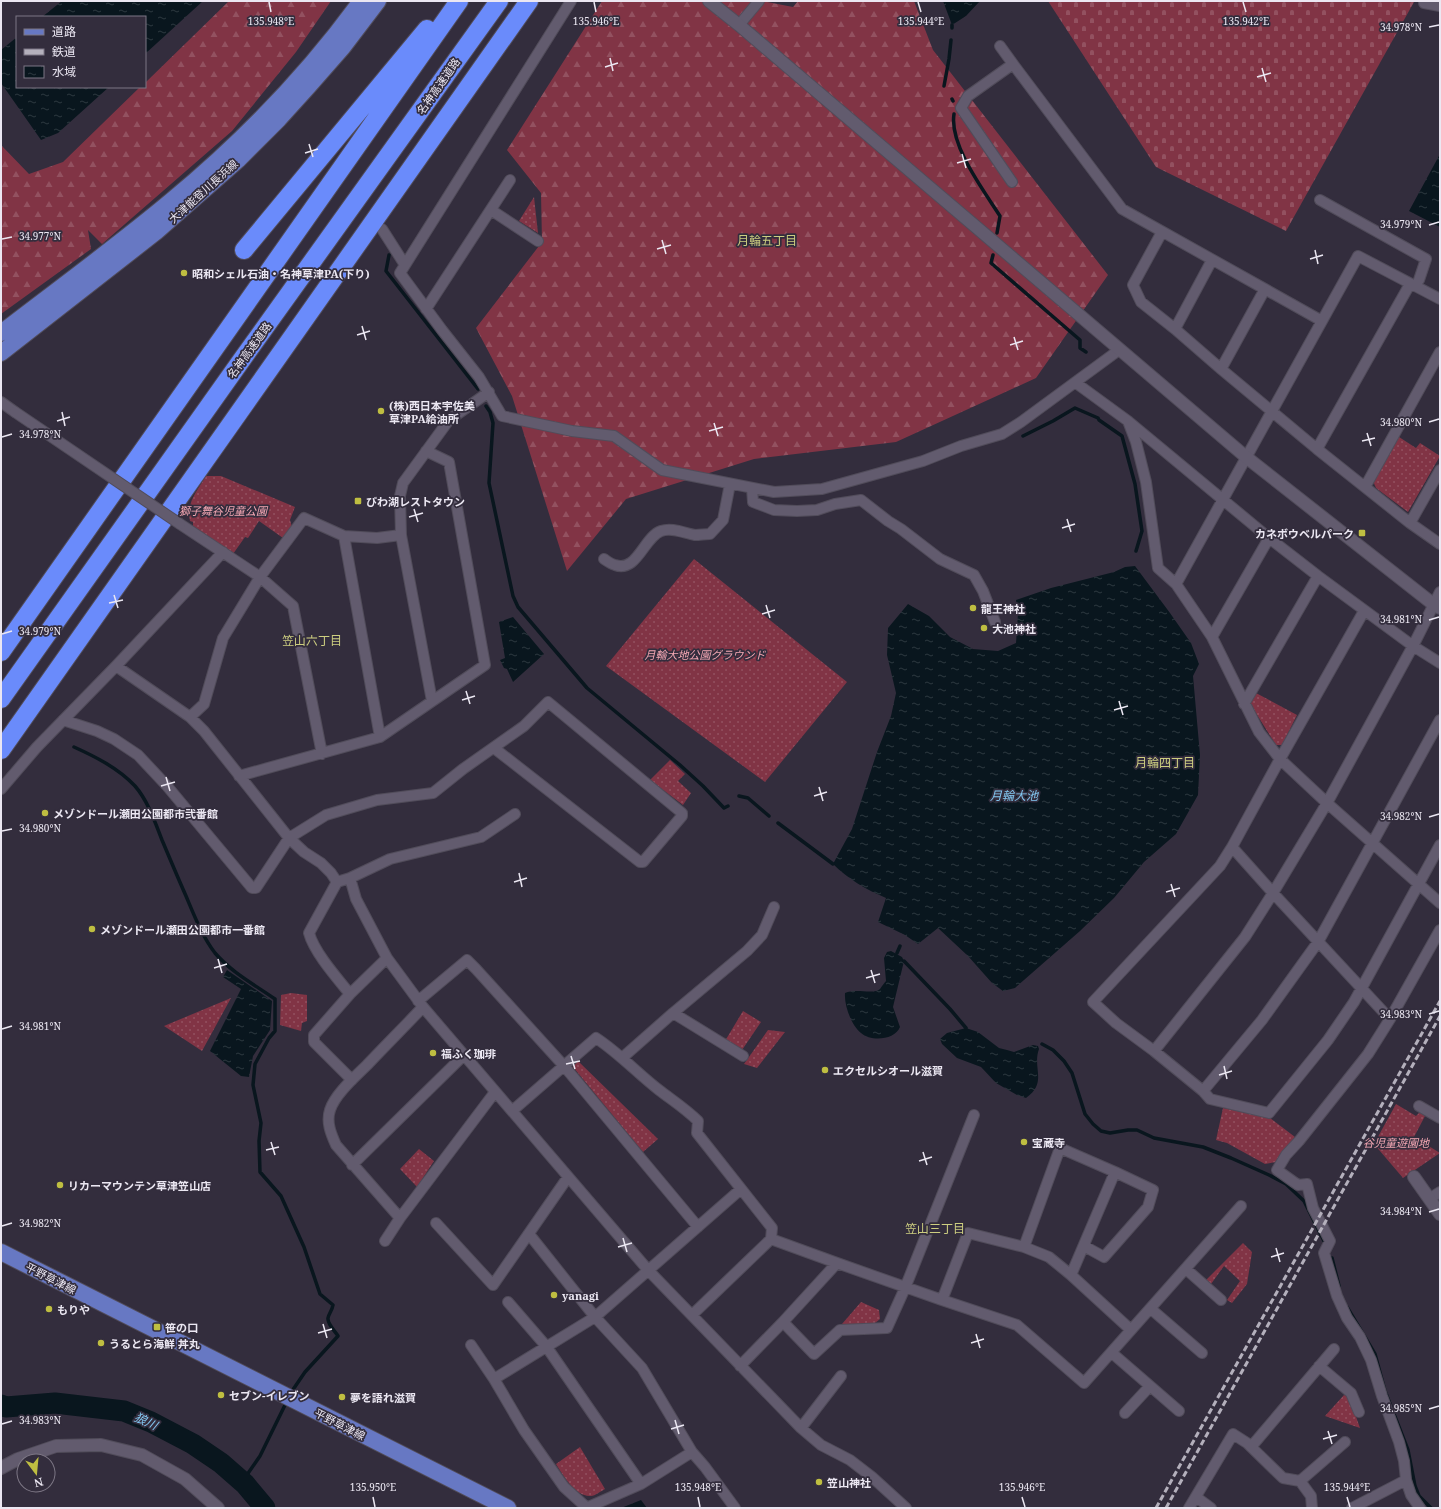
<svg xmlns="http://www.w3.org/2000/svg" width="1441" height="1509" viewBox="0 0 1441 1509" font-family="'Noto Serif','Noto Sans JP',serif">
<style>
.grass{fill:url(#grass-dots)}
.forest{fill:url(#forest-firs)}
.cemetery{fill:url(#cemetery-stones)}
.water{fill:url(#water-ripples)}
.lines{fill:none;stroke-linecap:round;stroke-linejoin:round}
.stream{stroke:#09161e;stroke-width:3.5}
.river{stroke:#09161e;stroke-width:21}
.minor-casing{stroke:#514c5a;stroke-width:12}
.tertiary-casing{stroke:#514c5a;stroke-width:14}
.primary-casing{stroke:#514c5a;stroke-width:18}
.motorway-casing{stroke:#514c5a;stroke-width:20}
.minor{stroke:#625b6e;stroke-width:10}
.tertiary{stroke:#625b6e;stroke-width:12}
.primary{stroke:#6778c3;stroke-width:16}
.motorway{stroke:#6a8bfb;stroke-width:18}
.rail{stroke:#b4b0bc;stroke-width:3;stroke-dasharray:6 3;stroke-linecap:butt}
.minor-bridge-casing{stroke:#514c5a;stroke-width:12;stroke-linecap:butt}
.minor-bridge{stroke:#625b6e;stroke-width:10}
.ticks{fill:none;stroke:#ebe7f2;stroke-width:1.5}
.poi-dot{fill:#bfbe41;stroke:#332d3d;stroke-width:1.5}
.labels{text-anchor:middle;dominant-baseline:central;stroke-width:3.5;stroke-linejoin:round;paint-order:stroke}
.street-label{font-size:11px;fill:#ebe7f2;stroke:#332d3d}
.poi-label{font-size:11px;font-weight:bold;fill:#ebe7f2;stroke:#332d3d;text-anchor:start}
.park-label{font-size:11px;font-style:italic;fill:#f4a7b3;stroke:#332d3d}
.neighbourhood-label{font-size:12px;fill:#cdce80;stroke:#332d3d}
.water-label{font-size:12px;font-style:italic;fill:#83c8f2;stroke:#332d3d}
.ticks-label{font-size:10px;text-anchor:middle;fill:#ebe7f2;stroke:#332d3d;stroke-width:3.5;stroke-linejoin:round;paint-order:stroke}
</style>
<defs>
<pattern id="grass-dots" width="8" height="8" patternUnits="userSpaceOnUse"><rect width="8" height="8" fill="#813445"/><path d="M2 2h.1M6 6h.1" fill="none" stroke="#935160" stroke-width="1.8" stroke-linecap="round"/></pattern>
<pattern id="forest-firs" width="22" height="20" patternUnits="userSpaceOnUse"><rect width="22" height="20" fill="#813445"/><path d="M5 1l3.5 6h-7zM16 11l3.5 6h-7z" fill="#935160"/></pattern>
<pattern id="cemetery-stones" width="16" height="16" patternUnits="userSpaceOnUse"><rect width="16" height="16" fill="#813445"/><path d="M2 7V4a2 2 0 0 1 4 0v3zM10 15v-3a2 2 0 0 1 4 0v3z" fill="#935160"/></pattern>
<pattern id="water-ripples" width="26" height="14" patternUnits="userSpaceOnUse"><rect width="26" height="14" fill="#09161e"/><path d="M2 4q2-2 4 0t4 0M15 11q2-2 4 0t4 0" fill="none" stroke="#2d383f"/></pattern>
</defs>
<rect width="100%" height="100%" fill="#332d3d"/>
<path class="grass" d="M534,197L538,233L519,221Z
M1399,437L1416,448L1420,443L1440,456L1408,512L1376,488L1373,481Z
M206,476H221L295,507L290,520L292,527L283,538L259,521L248,538L245,537L233,554L193,526V522L190,521C186,503 197,491 206,476Z
M694,559L847,682L765,782L606,666Z
M1256,693L1297,715L1282,745H1276L1249,702Z
M670,760L685,774L678,781L691,793L683,805L650,780Z
M291,993L307,995V1021L302,1023L301,1031L280,1025L281,995Z
M231,998L202,1051L164,1026Z
M743,1011L761,1022L742,1050L725,1041Z
M768,1030L785,1032L757,1068L744,1064Z
M578,1061L658,1139L643,1152L573,1067Z
M1396,1104L1416,1116L1420,1112L1425,1116L1414,1137L1440,1153L1403,1178L1374,1144Z
M1223,1108L1270,1118L1295,1137L1276,1162L1265,1164L1227,1143L1216,1140Z
M419,1149L434,1161L417,1187L400,1169Z
M1243,1243L1252,1252L1247,1284L1232,1303L1227,1300L1240,1281L1224,1266L1211,1284L1206,1280Z
M861,1302L879,1310L880,1319L875,1323L846,1326L842,1324Z
M1344,1395L1349,1397L1360,1428L1325,1416Z
M580,1447L605,1489C601,1491 595,1496 591,1496C575,1497 563,1475 556,1464Z"/>
<path class="forest" d="M229,1H331L296,52L232,131L102,244L88,230L91,249L1,314V145L29,174L63,162L140,87H145V83Z
M602,1H762L793,7L798,1H914L933,50L1108,275L1036,378L896,442L754,459L626,499L567,571L512,396L476,328L542,242L541,193L507,150Z"/>
<path class="cemetery" d="M1048,1H1412L1414,2L1286,231L1156,167Z"/>
<path class="water" d="M62,1H203L145,54V17H42Z
M943,1H980L966,16L952,25Z
M17,37V87H109L58,133L41,140L1,83V50Z
M1440,154V227L1409,211Z
M1135,566L1170,613L1191,643L1199,664L1193,676L1200,755L1198,795L1176,834L1144,862L1114,898L1080,931L1015,988L1003,991L992,983L968,956L938,928L918,944L905,935L878,922L886,898C867,890 848,879 833,864L852,829L877,752L891,716L896,693L887,655L888,628L908,604L929,616L950,637L973,649L998,651L1016,643L1018,613L1016,600L1051,588L1114,572L1125,567Z
M513,617L544,654L513,682L507,669L504,668L500,660L505,658L499,622Z
M891,951L902,957L904,961L893,1007L900,1027C895,1040 871,1042 861,1033C851,1025 844,1005 845,993C856,988 874,995 880,989C882,986 884,983 886,981L884,958L887,952Z
M227,970L272,1001L270,1030L253,1056L249,1077L241,1076L210,1051L241,989L223,977Z
M966,1028L978,1032L999,1048L1007,1050L1014,1052L1033,1045L1038,1046L1039,1049C1032,1069 1048,1082 1026,1098L1017,1095L996,1083L981,1067L957,1058L942,1044L940,1039L947,1033Z
M641,1500L647,1508H621Z"/>
<g class="lines">
<path class="stream" d="M952,28V25
M944,86L949,59L951,40
M952,99L953,101
M954,114C949,145 984,191 1000,216L997,233
M389,255L386,271L478,389
M993,255L991,263L1080,340V348L1086,352
M486,406L490,412L493,423L489,483L513,596L518,607L587,688L680,765L703,786L724,808L728,806
M1023,436L1053,421L1075,408L1098,418L1099,420L1122,436L1135,484L1142,531L1136,551
M74,747C96,757 118,768 135,786C148,801 155,822 162,840C170,859 178,878 186,896C194,915 202,936 215,953C231,972 255,985 275,999V1031L269,1038L255,1064L253,1085L261,1123L259,1141L260,1172L281,1196L304,1247L320,1294L333,1305C332,1311 329,1313 328,1318C327,1324 335,1331 338,1336L305,1372L290,1394
M739,796L748,798L769,816
M778,823L833,864
M897,953L900,946
M904,961L950,1009L966,1028
M1042,1044L1053,1050L1064,1061L1072,1073L1085,1114L1093,1124L1101,1131L1110,1133L1128,1130H1137L1154,1138L1203,1147L1231,1158L1269,1175L1286,1184L1304,1201L1325,1243
M1332,1258L1339,1286
M1347,1307L1375,1354L1385,1391L1408,1450L1415,1486L1419,1496L1431,1508
M242,1482L260,1456L287,1401"/>
<path class="river" d="M1,1405L6,1407L55,1403L124,1411L151,1422L193,1444L221,1463L245,1484L265,1508"/>
<g class="minor-casing">
<path id="minor" d="M571,1L400,273L442,330L479,377L502,416L572,431L614,436L662,470L774,492L822,489L923,461L961,446L1002,434L1021,422L1119,350
M1424,3L1440,6
M739,25L759,1
M1000,46L1013,64
M1012,182L961,108L968,96L1013,64L1122,209L1322,321
M1320,200L1426,259L1419,280
M491,210L538,241
M382,229L405,265
M1162,232L1133,285L1141,302L1175,329L1221,369L1317,449L1410,523L1440,544
M426,309L510,180
M1175,329L1212,260
M1221,369L1265,289
M1076,383L1128,421L1269,538L1318,576L1413,646L1440,663
M1,402L15,412
M1128,421L1136,442L1146,482L1158,568L1176,584L1212,637L1259,732L1280,759L1327,803L1440,903
M1317,449L1410,284
M1365,487L1440,352
M752,488L753,502L774,510L797,511L817,510L835,504L861,500L888,521L901,529L940,559L974,575L983,591L995,622
M1410,523L1440,470
M180,524L260,577L293,606L322,754
M401,535L432,701
M344,536L380,737
M604,559C607,561 611,564 615,565C637,573 644,537 661,531C672,527 684,533 695,535C700,535 705,534 710,534L723,520L730,484
M1176,584L1358,256L1440,299
M1364,611L1280,759L1232,847L1220,866L1093,1002L1116,1023L1154,1051L1203,1091L1210,1099L1269,1113L1328,1040L1354,1002L1440,845
M1212,637L1269,538
M116,666L190,717L204,731L289,838L304,852L321,863L331,873L337,882
M1244,704L1318,576
M190,717L204,704L223,638L260,577L304,518L344,536L377,538L401,535L400,496L403,483L449,420L489,392
M63,720L97,731L114,739L138,755L167,786L252,888H256L289,838L326,815L377,800L433,793L463,769L524,726L548,702L682,813V816L643,862H640L494,748
M239,776L380,737L485,665L449,462L426,451
M1,789L37,747L116,666L223,552
M1232,847L1273,893L1390,1019
M350,878L390,859L481,837L515,814
M337,882L350,878L356,899L387,958L423,1007L648,1270L801,1428L821,1445L850,1460L872,1477L906,1508
M337,882L309,933C314,952 337,978 350,994L314,1035V1042L352,1080
M350,994L387,958
M418,1001L467,960L476,969L564,1066L698,1227
M673,1013L743,1056
M1154,1051L1245,937L1273,893L1327,803L1413,646L1440,592
M622,1058L673,1013L747,951L762,935L774,907
M1203,1091L1262,1020L1318,942L1440,720
M1419,1106L1440,1118
M512,1111L596,1038C619,1053 637,1073 659,1090C672,1100 686,1109 698,1121L697,1133L772,1228L771,1239L692,1315
M352,1165L464,1055
M1429,1199L1440,1192
M400,1218L336,1145C331,1134 326,1122 330,1110C335,1094 356,1076 367,1065C385,1046 404,1027 423,1007
M436,1223L493,1285L568,1177
M529,1234L595,1317L642,1368L692,1452L641,1484L586,1508
M771,1239L837,1263L942,1300L968,1233L1024,1247L1049,1257L1071,1275L1131,1330
M385,1241L400,1218L495,1092
M1024,1247L1060,1148L1115,1172
M1186,1269L1221,1300
M1071,1275L1115,1172L1153,1190L1148,1207L1104,1257L1084,1246
M942,1300L1017,1325L1084,1383L1241,1206
M508,1302L546,1346L641,1484
M1151,1309L1202,1353
M783,1322L814,1354L840,1330L887,1328L905,1288L974,1115
M471,1345L494,1379
M1112,1353L1179,1411
M740,1366L783,1322L837,1263
M1319,1366L1351,1393L1359,1412
M1125,1413L1150,1386
M801,1428L841,1376
M1251,1447L1334,1349
M692,1452L705,1467L735,1508
M1300,1481L1345,1442
M1196,1497L1211,1508
M586,1507L564,1487L524,1430L494,1379L595,1317L741,1189
M1189,1508L1233,1434L1247,1443L1283,1478L1300,1481L1311,1496L1312,1508
M1352,1508L1406,1480
M1420,1508L1411,1495L1406,1480L1404,1461L1399,1442L1382,1396L1371,1360L1360,1337L1347,1318L1337,1296L1324,1253L1330,1241L1313,1208L1307,1184L1298,1185L1277,1170L1286,1155L1299,1141L1368,1054L1390,1019L1440,930"/>
</g>
<g class="tertiary-casing">
<path id="tertiary" d="M709,1L739,25L1246,457L1433,604L1440,608
M1414,1177L1440,1214
M1,1468L18,1459L56,1446L101,1445L142,1455L185,1479L218,1508"/>
</g>
<g class="primary-casing">
<path id="primary" d="M1,333C58,289 116,247 171,201C241,143 308,74 361,1
M1,353L156,232L238,160L279,119L308,87L343,47L378,1
M1,1252L508,1508"/>
</g>
<g class="motorway-casing">
<path id="motorway" d="M244,250L427,29
M1,652L459,1
M1,699L243,358L499,1
M1,750L529,1"/>
</g>
<use href="#minor" class="minor"/>
<use href="#tertiary" class="tertiary"/>
<use href="#primary" class="primary"/>
<use href="#motorway" class="motorway"/>
<path class="rail" d="M1156,1508L1440,1001
M1166,1508L1440,1016"/>
<g class="minor-bridge-casing">
<path id="minor-bridge" d="M15,412L180,524"/>
</g>
<use href="#minor-bridge" class="minor-bridge"/>
</g>
<path class="ticks" d="M269,2L271,12M594,2L596,12M918,2L921,12M1243,2L1246,12M1429,27L1439,25M610,58L613,71M605,67L618,63M1262,68L1266,82M1257,77L1271,73M309,144L313,157M305,153L318,149M962,154L966,168M957,163L971,159M1429,225L1439,222M2,239L12,237M662,240L666,254M657,249L671,245M1315,250L1318,264M1310,259L1323,255M362,326L366,340M357,335L370,331M1014,337L1018,350M1010,345L1023,341M62,412L65,426M57,421L70,417M1429,422L1439,419M714,423L718,436M709,431L723,427M1367,433L1371,446M2,437L12,434M1362,441L1375,438M414,509L418,522M409,517L423,513M1067,519L1071,532M1062,528L1075,524M114,595L118,608M109,603L123,600M766,605L770,618M762,614L775,610M1429,620L1439,617M2,634L12,631M466,691L470,704M462,700L475,696M1119,701L1123,715M1114,710L1128,706M166,777L170,791M161,786L175,782M819,787L823,801M814,796L827,792M1429,817L1439,814M2,831L12,829M519,873L522,887M514,882L527,878M1171,884L1175,897M1166,892L1180,888M218,959L222,973M214,968L227,964M871,970L875,983M866,978L880,974M1429,1014L1439,1011M2,1029L12,1026M571,1056L575,1069M566,1064L580,1061M1224,1066L1227,1079M1219,1075L1232,1071M271,1142L275,1155M266,1150L279,1147M923,1152L927,1165M919,1161L932,1157M1429,1212L1439,1209M2,1226L12,1223M623,1238L627,1252M618,1247L632,1243M1276,1248L1280,1262M1271,1257L1284,1253M323,1324L327,1338M318,1333L332,1329M976,1334L980,1348M971,1343L984,1339M1429,1409L1439,1406M675,1420L679,1434M2,1424L12,1421M671,1429L684,1425M1328,1431L1332,1444M1323,1439L1337,1435M373,1497L375,1507M698,1497L700,1507M1022,1497L1025,1507M1347,1497L1350,1507"/>
<g class="poi-dot">
<circle cx="184" cy="273" r="4"/>
<circle cx="381" cy="411" r="4"/>
<rect x="354" y="497" width="8" height="8" rx="2"/>
<rect x="1358" y="529" width="8" height="8" rx="2"/>
<circle cx="973" cy="608" r="4"/>
<circle cx="984" cy="628" r="4"/>
<circle cx="45" cy="813" r="4"/>
<circle cx="92" cy="929" r="4"/>
<circle cx="433" cy="1053" r="4"/>
<circle cx="825" cy="1070" r="4"/>
<circle cx="1024" cy="1142" r="4"/>
<circle cx="60" cy="1185" r="4"/>
<circle cx="554" cy="1295" r="4"/>
<circle cx="49" cy="1309" r="4"/>
<rect x="153" y="1323" width="8" height="8" rx="2"/>
<circle cx="101" cy="1343" r="4"/>
<circle cx="221" cy="1395" r="4"/>
<circle cx="342" cy="1397" r="4"/>
<circle cx="819" cy="1482" r="4"/>
</g>
<g class="labels">
<g class="street-label">
<text transform="translate(438 86) rotate(-55)">名神高速道路</text>
<text transform="translate(203 191) rotate(-42)">大津能登川長浜線</text>
<text transform="translate(249 350) rotate(-54)">名神高速道路</text>
<text transform="translate(51 1278) rotate(27)">平野草津線</text>
<text transform="translate(340 1424) rotate(27)">平野草津線</text>
</g>
<g class="poi-label">
<text x="192" y="273">昭和シェル石油・名神草津PA(下り)</text>
<text x="389" y="405">(株)西日本宇佐美<tspan x="389" dy="13">草津PA給油所</tspan></text>
<text x="366" y="501">びわ湖レストタウン</text>
<text x="1354" y="533" text-anchor="end">カネボウベルパーク</text>
<text x="981" y="608">龍王神社</text>
<text x="992" y="628">大池神社</text>
<text x="53" y="813">メゾンドール瀬田公園都市弐番館</text>
<text x="100" y="929">メゾンドール瀬田公園都市一番館</text>
<text x="441" y="1053">福ふく珈琲</text>
<text x="833" y="1070">エクセルシオール滋賀</text>
<text x="1032" y="1142">宝蔵寺</text>
<text x="68" y="1185">リカーマウンテン草津笠山店</text>
<text x="562" y="1295">yanagi</text>
<text x="57" y="1309">もりや</text>
<text x="165" y="1327">笹の口</text>
<text x="109" y="1343">うるとら海鮮 丼丸</text>
<text x="229" y="1395">セブン-イレブン</text>
<text x="350" y="1397">夢を語れ滋賀</text>
<text x="827" y="1482">笠山神社</text>
</g>
<g class="park-label">
<text x="223" y="510">獅子舞谷児童公園</text>
<text x="705" y="654">月輪大地公園グラウンド</text>
<text x="1396" y="1142">谷児童遊園地</text>
</g>
<g class="neighbourhood-label">
<text x="767" y="240">月輪五丁目</text>
<text x="312" y="640">笠山六丁目</text>
<text x="1165" y="762">月輪四丁目</text>
<text x="935" y="1228">笠山三丁目</text>
</g>
<g class="water-label">
<text x="1014" y="795">月輪大池</text>
<text transform="translate(146 1421) rotate(25)">狼川</text>
</g>
</g>
<g class="ticks-label">
<text x="271" y="25">135.948°E</text>
<text x="596" y="25">135.946°E</text>
<text x="921" y="25">135.944°E</text>
<text x="1246" y="25">135.942°E</text>
<text x="1401" y="31">34.978°N</text>
<text x="1401" y="228">34.979°N</text>
<text x="40" y="240">34.977°N</text>
<text x="1401" y="426">34.980°N</text>
<text x="40" y="438">34.978°N</text>
<text x="1401" y="623">34.981°N</text>
<text x="40" y="635">34.979°N</text>
<text x="1401" y="820">34.982°N</text>
<text x="40" y="832">34.980°N</text>
<text x="1401" y="1018">34.983°N</text>
<text x="40" y="1030">34.981°N</text>
<text x="1401" y="1215">34.984°N</text>
<text x="40" y="1227">34.982°N</text>
<text x="1401" y="1412">34.985°N</text>
<text x="40" y="1424">34.983°N</text>
<text x="373" y="1491">135.950°E</text>
<text x="698" y="1491">135.948°E</text>
<text x="1022" y="1491">135.946°E</text>
<text x="1347" y="1491">135.944°E</text>
</g>
<rect width="1441" height="1509" fill="none" stroke="#ebe7f2" stroke-width="4"/>
<rect x="16" y="16" width="130" height="72" fill="#332d3d" stroke="#7d7785"/>
<rect x="24" y="29" width="20" height="6" fill="#6778c3" stroke="#7d7785"/>
<text x="52" y="36" font-size="12" fill="#ebe7f2">道路</text>
<rect x="24" y="49" width="20" height="6" fill="#b4b0bc" stroke="#7d7785"/>
<text x="52" y="56" font-size="12" fill="#ebe7f2">鉄道</text>
<rect x="24" y="66" width="20" height="12" fill="url(#water-ripples)" stroke="#7d7785"/>
<text x="52" y="76" font-size="12" fill="#ebe7f2">水域</text>
<g transform="translate(36 1473) rotate(164)"><circle r="19" fill="#332d3d" stroke="#7d7785"/>
<path d="M0-3L7 15L0 10L-7 15Z" fill="#bfbe41"/>
<text y="-6" font-size="11" font-weight="bold" text-anchor="middle" fill="#ebe7f2">N</text>
</g>
</svg>
